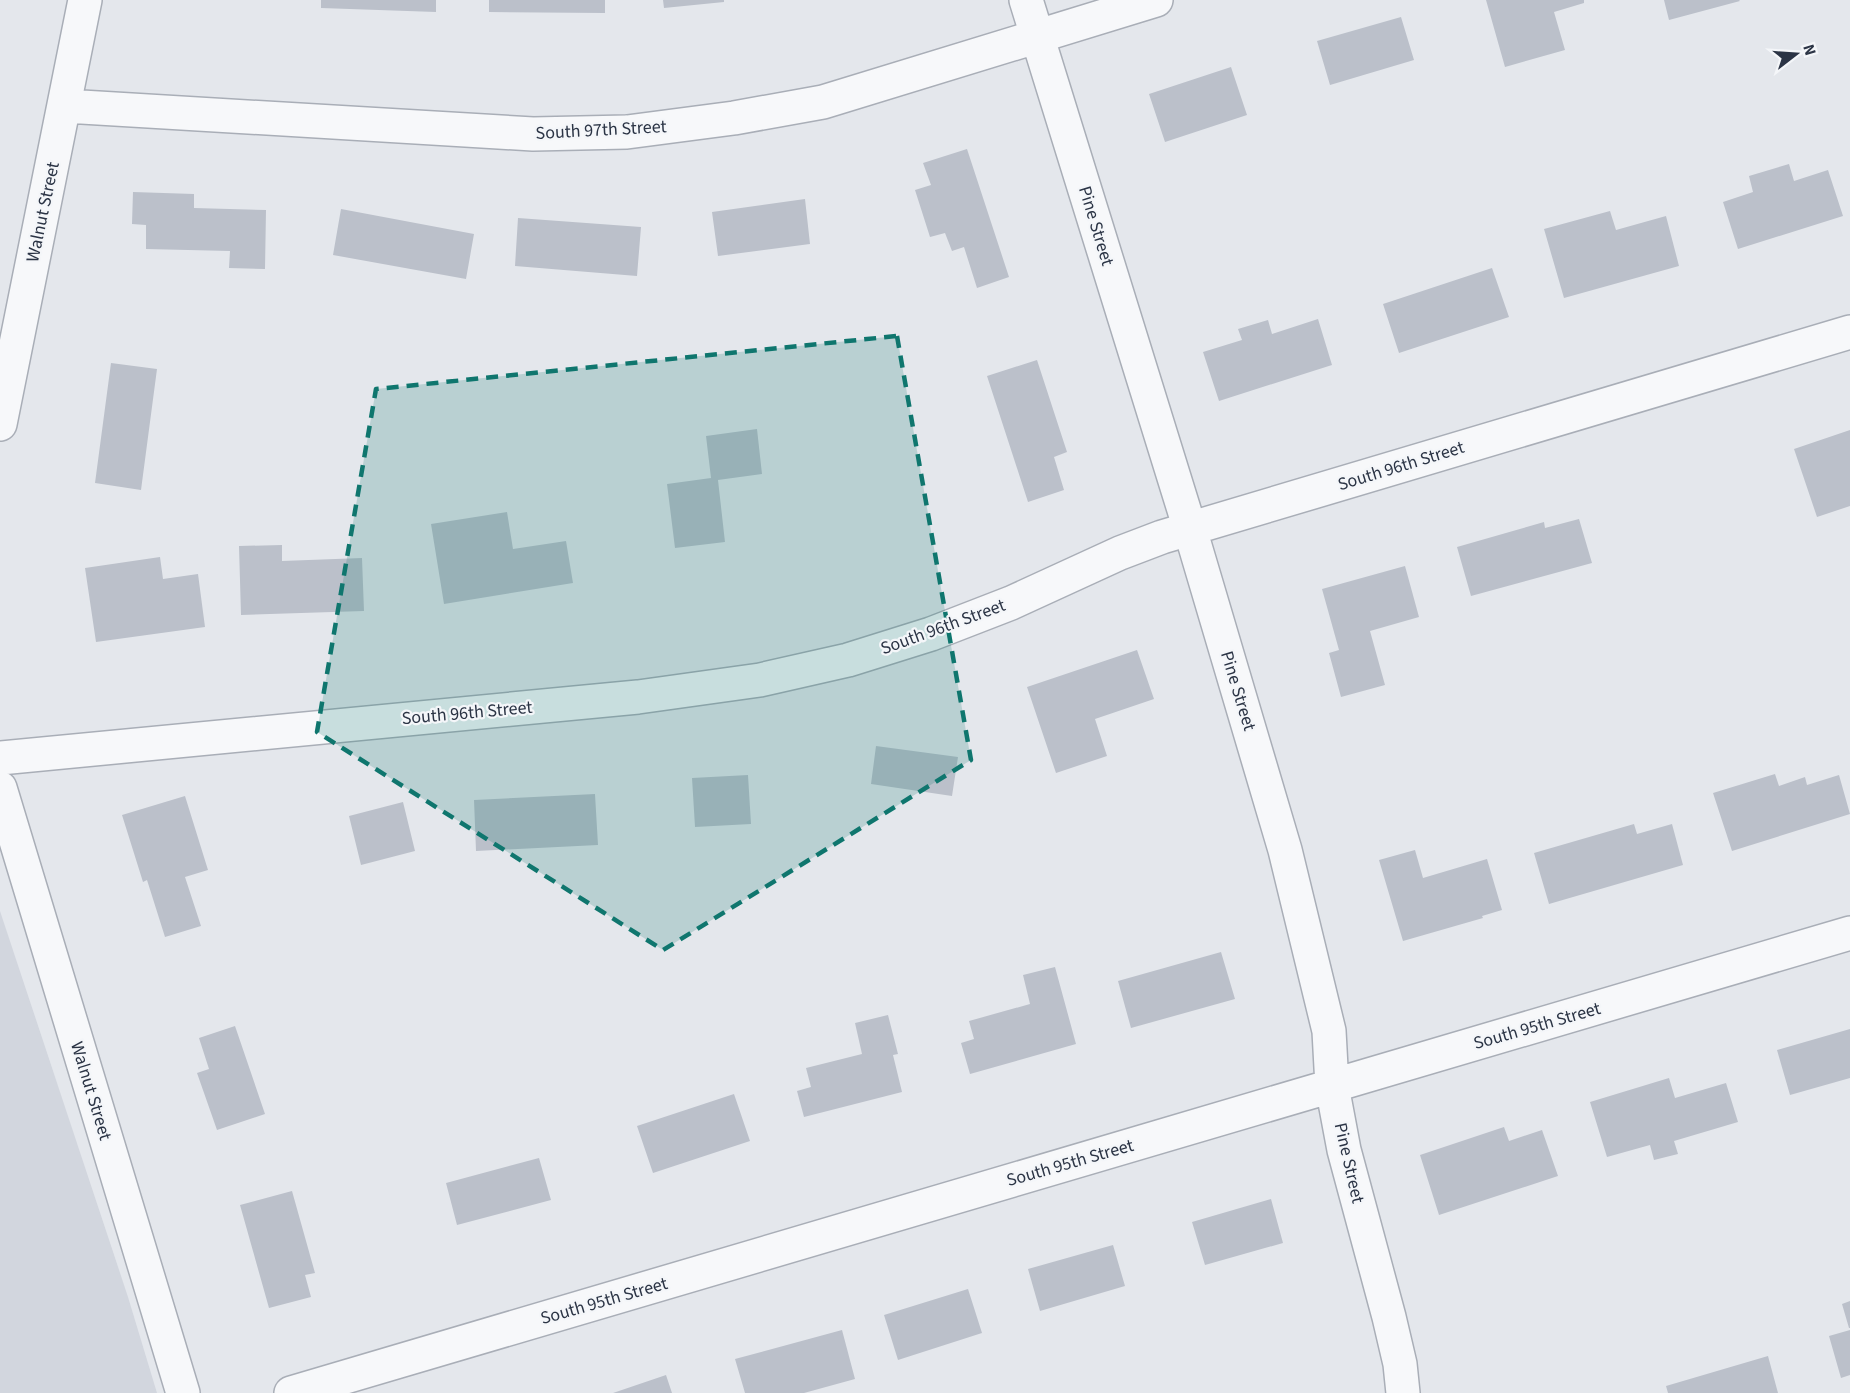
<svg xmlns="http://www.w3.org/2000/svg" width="1850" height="1393" viewBox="0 0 1850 1393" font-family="'Source Sans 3',sans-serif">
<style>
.built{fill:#d2d6de}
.building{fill:#bbc0ca}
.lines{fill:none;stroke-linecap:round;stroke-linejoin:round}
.minor-casing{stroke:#a9aeb7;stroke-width:36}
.minor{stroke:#f7f8fa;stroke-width:33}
.marked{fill:#0f766e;fill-opacity:0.2;stroke:#0f766e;stroke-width:4.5;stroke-dasharray:12 8;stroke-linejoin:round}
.labels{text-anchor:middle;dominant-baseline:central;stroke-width:4.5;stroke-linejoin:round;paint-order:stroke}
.street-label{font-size:18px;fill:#2b3445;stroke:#f4f6f9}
</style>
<rect width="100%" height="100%" fill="#e4e7ec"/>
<path class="built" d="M0,911L128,1297L157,1393H0Z"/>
<path class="building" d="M321,0H436V12L321,8Z
M489,0H605V13L489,12Z
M663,0H724V2L664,8Z
M1486,0H1584V3L1554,12L1565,50L1505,67Z
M1664,0H1739L1740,1L1669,20Z
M1401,17L1414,60L1330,85L1317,41Z
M1231,67L1247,115L1165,142L1149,94Z
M967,149L1009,277L977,288L964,247L952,251L945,233L930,237L915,190L931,185L923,163Z
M1789,164L1794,181L1828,170L1843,216L1738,249L1723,202L1753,192L1749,176Z
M133,192L194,194V208L266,210L265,269L229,268L230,251L146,249V225L132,224Z
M805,199L810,244L718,256L712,212Z
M341,209L474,234L466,279L333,255Z
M1610,211L1616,230L1666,216L1679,266L1564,298L1544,229Z
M518,218L641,227L637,276L515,266Z
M1492,268L1509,317L1399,353L1383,304Z
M1318,319L1332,365L1219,401L1203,352L1242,340L1238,329L1268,320L1272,334Z
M1037,360L1067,452L1054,457L1064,490L1028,502L987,376Z
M111,363L157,369L141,490L95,483Z
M757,429L762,474L718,480L725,542L675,548L667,484L711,478L706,436Z
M1850,430V506L1817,517L1794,449Z
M507,512L513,549L566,541L573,583L444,604L431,524Z
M1579,519L1592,563L1471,596L1457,547L1544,522L1545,528Z
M282,545V561L362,558L364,611L241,615L239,546Z
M160,557L163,579L198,574L205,627L96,642L85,568Z
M1405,566L1419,617L1370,631L1385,685L1341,697L1329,653L1339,650L1322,589Z
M1137,650L1154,699L1095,719L1107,756L1056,773L1027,687Z
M876,746L958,757L952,796L871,784Z
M1775,774L1779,786L1805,777L1807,785L1839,775L1850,814L1732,851L1713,793Z
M748,775L751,824L695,827L692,778Z
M595,794L598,845L476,851L474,800Z
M185,796L208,870L185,877L201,926L165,937L147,880L143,882L122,815Z
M403,802L415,851L361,865L349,816Z
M1634,824L1637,834L1672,824L1683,865L1549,904L1534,853Z
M1415,850L1423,878L1487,859L1502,910L1482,916L1483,918L1403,941L1379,860Z
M1221,952L1235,999L1131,1028L1118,981Z
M1055,967L1076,1044L970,1074L961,1043L974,1039L969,1021L1030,1004L1023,975Z
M888,1015L898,1054L893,1055L902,1092L804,1117L797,1091L811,1087L806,1068L862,1054L855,1023Z
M235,1026L265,1114L217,1130L197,1073L209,1069L199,1038Z
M1850,1029V1078L1790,1095L1777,1050Z
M1669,1078L1675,1098L1726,1083L1738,1122L1674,1141L1678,1154L1654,1160L1650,1145L1607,1157L1590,1102Z
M734,1094L750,1141L653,1173L637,1126Z
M1504,1127L1509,1141L1542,1130L1558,1176L1439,1215L1420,1155Z
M539,1158L551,1200L457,1225L446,1183Z
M292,1191L315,1273L305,1275L311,1297L269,1308L240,1205Z
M1271,1199L1283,1243L1205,1265L1192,1222Z
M1113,1245L1125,1286L1040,1311L1028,1269Z
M968,1289L982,1333L898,1360L884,1315Z
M1850,1301V1328H1849L1842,1304Z
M842,1330L855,1379L804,1393H745L735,1359Z
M1850,1330V1375L1841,1378L1829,1336Z
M1768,1356L1778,1393H1668L1666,1386Z
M666,1375L672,1393H613Z"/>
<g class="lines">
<g class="minor-casing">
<path id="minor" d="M1026,0L1190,529L1285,850L1329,1031L1332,1086L1344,1150L1389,1317L1400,1364L1403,1393
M65,106L533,134L627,132L734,118L823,102L1156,0
M0,424L85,0
M0,758L638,697L760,680L848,660L931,634L1011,603L1120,553L1162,537L1850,332
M0,788L183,1393
M291,1393L1850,933"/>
</g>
<use href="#minor" class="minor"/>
</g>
<path class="marked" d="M897,336L971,760L663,950L317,732L376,389Z"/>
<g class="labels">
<g class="street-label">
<text transform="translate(601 130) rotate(-3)">South 97th Street</text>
<text transform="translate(43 212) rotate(-78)">Walnut Street</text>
<text transform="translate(1096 226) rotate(73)">Pine Street</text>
<text transform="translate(1401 466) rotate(-17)">South 96th Street</text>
<text transform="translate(943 627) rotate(-20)">South 96th Street</text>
<text transform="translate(1238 691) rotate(73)">Pine Street</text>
<text transform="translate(467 713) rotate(-5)">South 96th Street</text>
<text transform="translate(1537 1026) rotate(-16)">South 95th Street</text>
<text transform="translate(91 1091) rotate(73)">Walnut Street</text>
<text transform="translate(1070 1163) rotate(-16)">South 95th Street</text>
<text transform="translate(1349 1163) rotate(77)">Pine Street</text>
<text transform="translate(604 1301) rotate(-16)">South 95th Street</text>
</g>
</g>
<g transform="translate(1796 54) rotate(73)" stroke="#f4f6f9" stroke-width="4.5" paint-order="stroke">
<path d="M0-4.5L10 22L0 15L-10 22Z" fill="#2b3445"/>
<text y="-9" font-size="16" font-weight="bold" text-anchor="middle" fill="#2b3445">N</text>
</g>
</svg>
